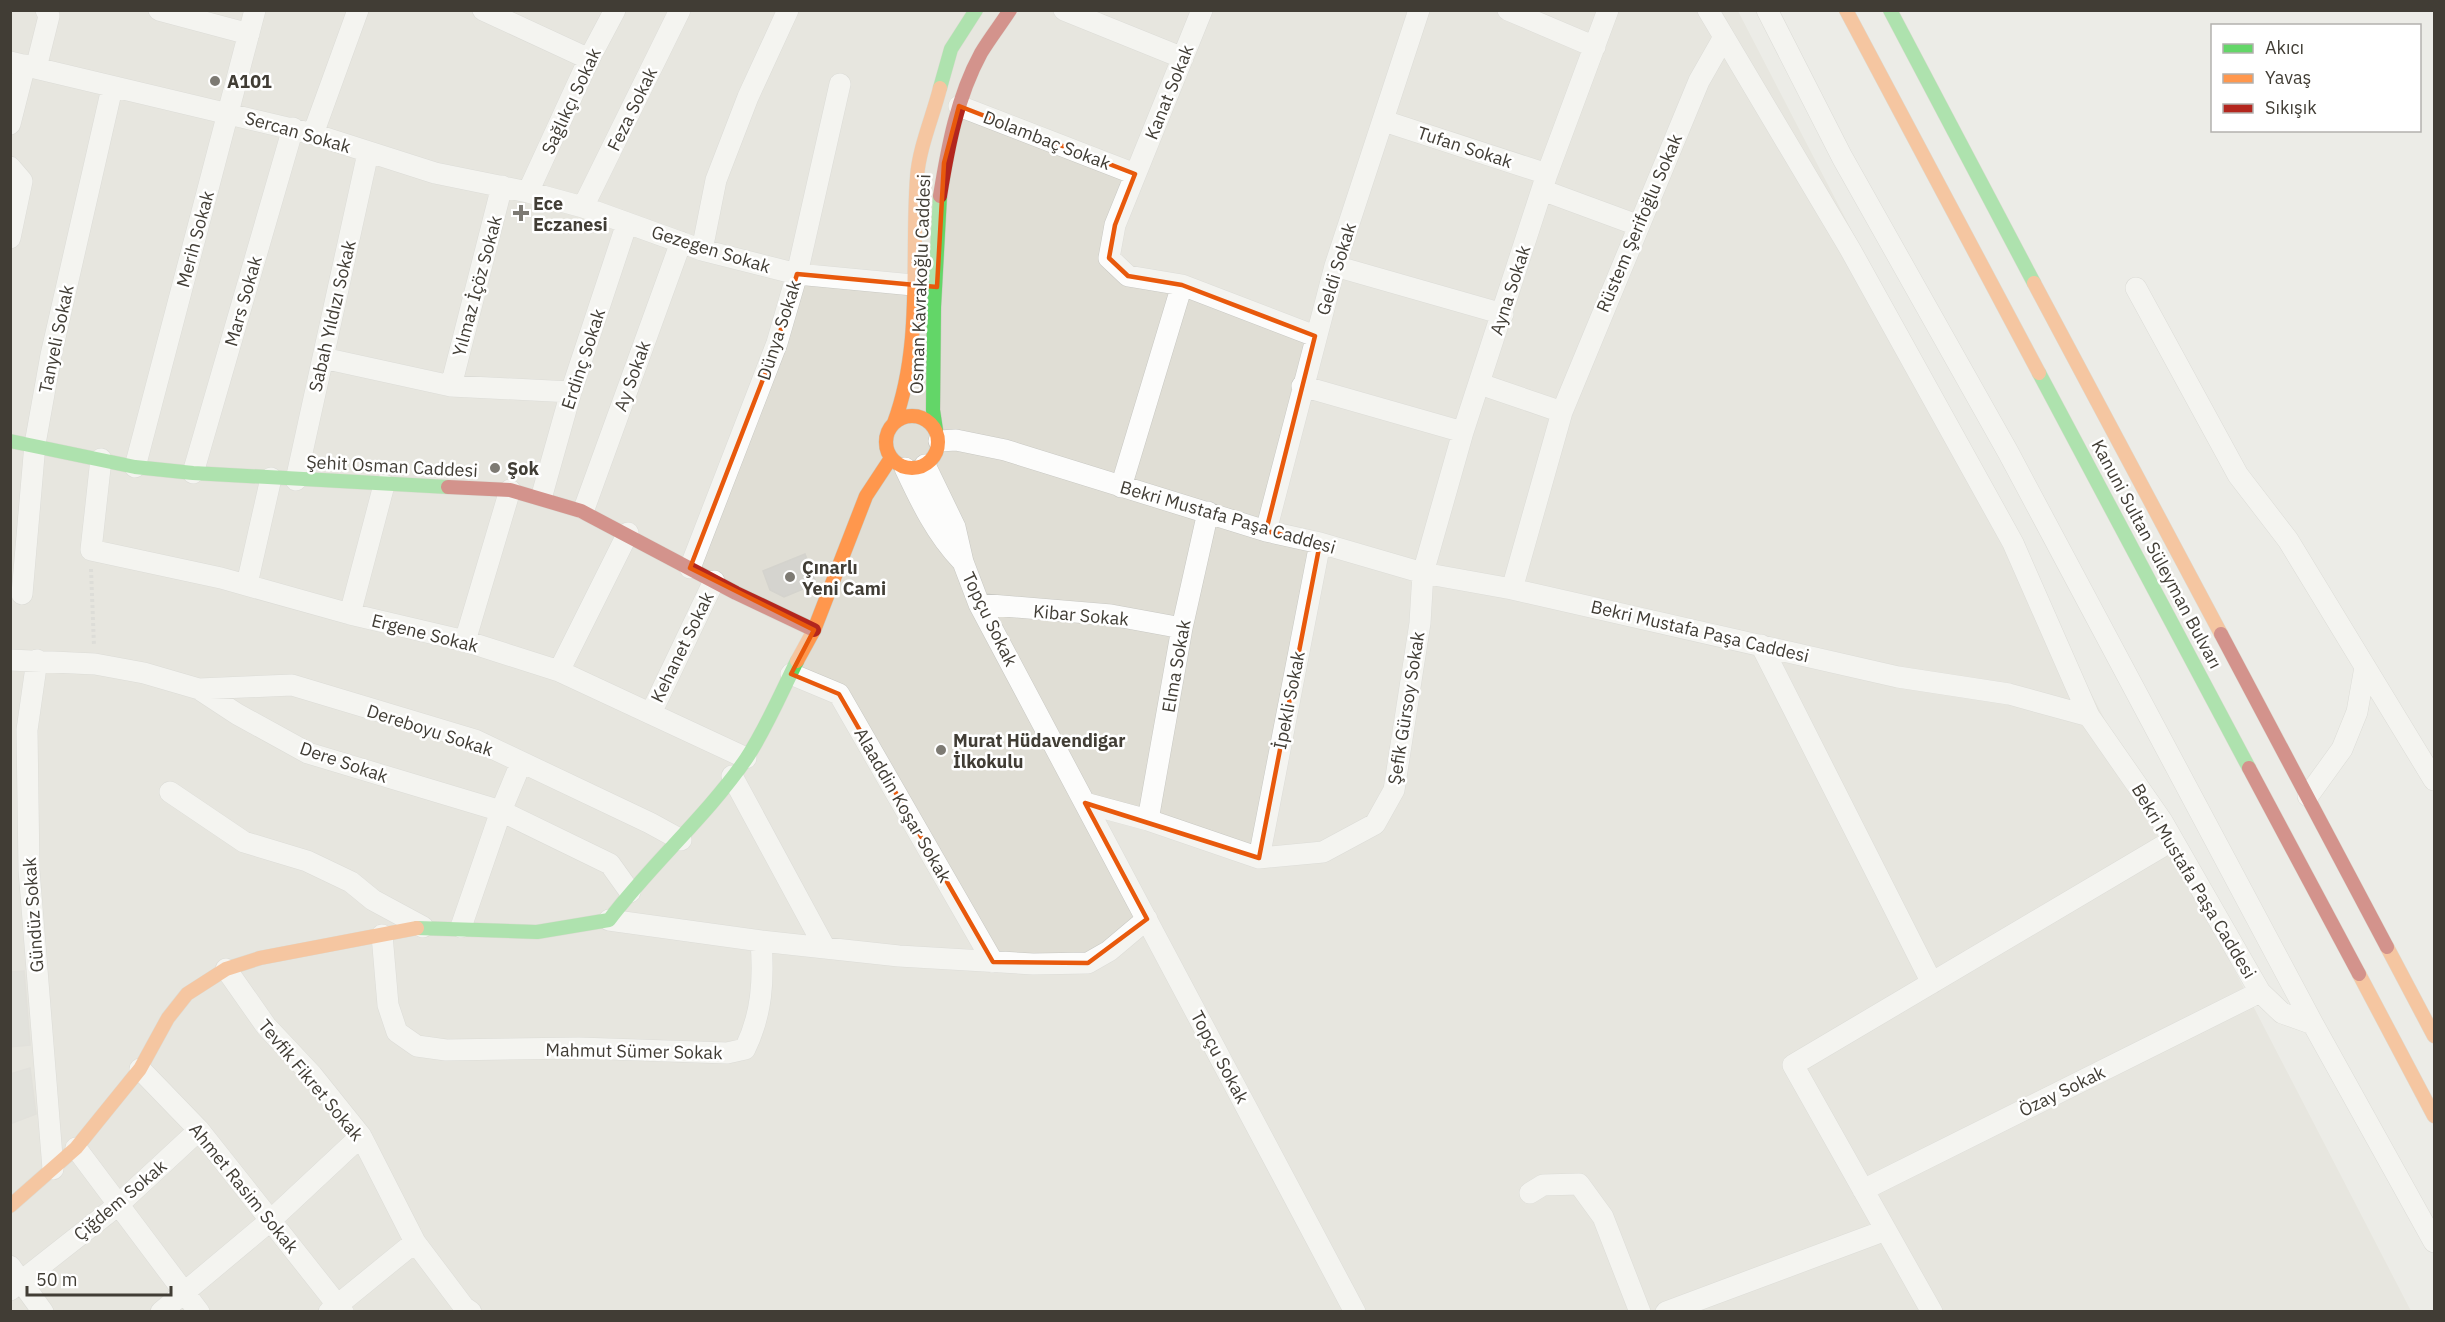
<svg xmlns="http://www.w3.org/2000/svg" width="2445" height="1322" viewBox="0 0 2445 1322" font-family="'IBM Plex Sans',sans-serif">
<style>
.residential{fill:#e0ded5}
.building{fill:#d5d4cf;stroke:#d4d3cd;stroke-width:1.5}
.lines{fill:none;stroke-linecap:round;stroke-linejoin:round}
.street-casing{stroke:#c8c8c3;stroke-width:22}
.fast-casing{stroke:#cac9be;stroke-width:15}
.slow-casing{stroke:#cac9be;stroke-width:15}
.jam-casing{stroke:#cac9be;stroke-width:15}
.path{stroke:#cbcac6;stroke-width:4;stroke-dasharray:3 3;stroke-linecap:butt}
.street{stroke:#fcfcfb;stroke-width:21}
.fast{stroke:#63d668;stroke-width:14}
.slow{stroke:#ff974d;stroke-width:14}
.jam{stroke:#b3261e;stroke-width:14}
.marked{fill:none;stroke:#e8590c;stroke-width:4.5;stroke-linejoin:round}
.poi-dot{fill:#7d7a73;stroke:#fff;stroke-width:2}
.labels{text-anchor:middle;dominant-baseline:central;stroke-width:5;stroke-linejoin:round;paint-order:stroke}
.poi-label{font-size:18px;font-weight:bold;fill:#413d35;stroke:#fff;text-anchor:start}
.street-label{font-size:18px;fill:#413d35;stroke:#fff}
</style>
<rect width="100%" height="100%" fill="#ecece7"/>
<path class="residential" d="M10,11H1738L2411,1311H11Z"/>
<path class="building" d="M805,554L815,580L813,585L784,597L770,590L763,571Z
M24,971L30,1045L10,1047V972Z
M30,1068L36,1114L10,1124V1074Z"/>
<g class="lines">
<g class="street-casing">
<path id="street" d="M159,10L249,34
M483,10L589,59
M1064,10L1183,58
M1202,10L1115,225L1109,258L1128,276L1182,285L1315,336
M1508,10L1595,47
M1708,10L1850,249L2013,543L2089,716
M1767,10L1842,157L2008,452L2313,1024L2434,1242
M10,62L313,134L435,173L528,192L583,207L702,250L797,274L913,285
M36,68L49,16L46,10
M959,106L1135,174
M1384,121L1547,174
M10,124L25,65
M313,134L358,10
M10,167L22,181L10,238
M1542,190L1637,225
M528,192L589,59L615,10
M583,207L680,10
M702,250L716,180L748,97L788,10
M1335,266L1503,314
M2136,288L2238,475L2288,540L2434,780
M323,358L451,386L571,392
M1480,384L1562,412
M451,386L502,186
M1302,386L1463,432
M939,441L956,440L1005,450L1266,531L1320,543L1423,573L1512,589L1898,677L2009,694L2089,716L2162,821L2260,992L2282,1013L2313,1024
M101,459L91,550L221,578L350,614L465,641L559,671L746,758
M925,465L955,527L963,562L979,604L1355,1312
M135,467L255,10
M905,468C921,502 936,534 962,561
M193,473L293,128
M296,480L368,153
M1121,487L1182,285
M542,495L571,392L627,223
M584,509L681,242
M1266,531L1335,266L1419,10
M690,568L777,343L797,274L840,84
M247,584L271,478
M1512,589L1562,412L1699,81L1724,37
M22,594L35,444L51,355L112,88
M979,604L1111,615L1182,628
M350,614L384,485
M465,641L510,490
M1761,645L1932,983
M10,660L95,664L144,673L199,689L237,714L308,753L501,811L610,864L630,892
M37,660L27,730L29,870L53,1169
M559,671L628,533
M791,674L839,694L993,962
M199,689L292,685L475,740L650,823L681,840
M651,713L714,581
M732,776L825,948
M170,792L244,842L307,861L351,882L373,900L423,927
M2308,796L2342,749L2357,712L2365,667
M1085,803L1148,820L1259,858L1323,852L1375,824L1394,790L1420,623L1423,573L1463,432L1547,174L1608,10
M1148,820L1182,628L1208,512
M1259,858L1320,543
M461,927L501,811L521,763
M382,935L388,1005L397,1032L417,1046L446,1050L579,1048L727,1053L745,1049C762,1014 764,980 761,941L609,920
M761,941L899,956L1033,964L1088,963L1109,951L1147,919
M226,969L266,1026L312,1075L361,1136L415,1242L464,1307L471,1312
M140,1069L199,1130L343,1312
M76,1148L199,1312
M1863,1190L2260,992
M1530,1193L1543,1185L1579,1184L1603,1217L1640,1312
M10,1266L43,1312
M10,1290L118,1205L199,1130
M161,1312L271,1220L361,1136
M329,1312L415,1242
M1666,1312L1886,1230
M1932,1312L1793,1065L2173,840"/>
</g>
<g class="fast-casing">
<path id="fast" d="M1890,10L2034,283
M940,88L951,49L976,10
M2039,373L2249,768
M936,430L933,410L934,307L940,196
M10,441L135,467L193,473L448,487
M417,928L537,932L609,920C651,864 706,817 746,759C766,729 781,693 797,661"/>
</g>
<g class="slow-casing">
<path id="slow" d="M1846,10L2039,373
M2034,283L2221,634
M886 442a26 26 0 1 1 52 0a26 26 0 1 1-52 0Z
M894,423C923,345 911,259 917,177C919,148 933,116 940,88
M797,661L814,630L866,496L891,458
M2387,947L2434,1036
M2359,974L2434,1116
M10,1206L76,1148L140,1069L168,1018L187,994L226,969L260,958L417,928"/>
</g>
<g class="jam-casing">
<path id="jam" d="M940,196C948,147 957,97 981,53C990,38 1001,24 1010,10
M448,487L510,490L581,511L736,593L814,630
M2221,634L2387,947
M2249,768L2359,974"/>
</g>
<path class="path" d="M91,569L94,646"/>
<use href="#street" class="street"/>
<use href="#fast" class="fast"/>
<use href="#slow" class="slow"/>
<use href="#jam" class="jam"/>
</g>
<path d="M0 0H2445V1322H0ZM959,106L1135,174L1115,225L1109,258L1128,276L1182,285L1315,336L1266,531L1320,543L1259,858L1085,803L1147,919L1088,963L993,962L839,694L791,674L814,630L690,568L777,343L797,274L937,287L944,163Z" fill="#ecece7" fill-opacity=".55" fill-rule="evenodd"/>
<path class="marked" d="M959,106L1135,174L1115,225L1109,258L1128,276L1182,285L1315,336L1266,531L1320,543L1259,858L1085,803L1147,919L1088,963L993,962L839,694L791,674L814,630L690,568L777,343L797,274L937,287L944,163Z"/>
<g class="poi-dot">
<circle cx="215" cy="81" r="6"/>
<path d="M518 204h6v6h6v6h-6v6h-6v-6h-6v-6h6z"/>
<circle cx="495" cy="468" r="6"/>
<circle cx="790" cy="577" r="6"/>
<circle cx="941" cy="750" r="6"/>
</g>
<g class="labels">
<g class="poi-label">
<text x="227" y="81">A101</text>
<text x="533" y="203">Ece<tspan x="533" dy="21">Eczanesi</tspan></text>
<text x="507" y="468">Şok</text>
<text x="802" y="567">Çınarlı<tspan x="802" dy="21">Yeni Cami</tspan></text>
<text x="953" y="740">Murat Hüdavendigar<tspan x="953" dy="21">İlkokulu</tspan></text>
</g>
<g class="street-label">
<text transform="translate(1169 92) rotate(-68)">Kanat Sokak</text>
<text transform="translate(571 101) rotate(-65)">Sağlıkçı Sokak</text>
<text transform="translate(632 109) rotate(-64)">Feza Sokak</text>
<text transform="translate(298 132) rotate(16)">Sercan Sokak</text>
<text transform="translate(1047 140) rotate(21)">Dolambaç Sokak</text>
<text transform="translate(1465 147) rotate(18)">Tufan Sokak</text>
<text transform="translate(1639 223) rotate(-67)">Rüstem Şerifoğlu Sokak</text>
<text transform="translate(195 239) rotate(-75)">Merih Sokak</text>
<text transform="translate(711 249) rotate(17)">Gezegen Sokak</text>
<text transform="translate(1336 269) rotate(-73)">Geldi Sokak</text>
<text transform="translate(920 284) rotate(-88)">Osman Kavrakoğlu Caddesi</text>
<text transform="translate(477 286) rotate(-75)">Yılmaz İçöz Sokak</text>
<text transform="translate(1510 290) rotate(-72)">Ayna Sokak</text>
<text transform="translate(243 301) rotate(-74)">Mars Sokak</text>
<text transform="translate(332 316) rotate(-77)">Sabah Yıldızı Sokak</text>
<text transform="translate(779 330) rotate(-72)">Dünya Sokak</text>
<text transform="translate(56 339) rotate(-78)">Tanyeli Sokak</text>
<text transform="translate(583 359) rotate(-72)">Erdinç Sokak</text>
<text transform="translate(632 376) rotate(-70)">Ay Sokak</text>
<text transform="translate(392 466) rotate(3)">Şehit Osman Caddesi</text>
<text transform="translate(1228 517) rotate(16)">Bekri Mustafa Paşa Caddesi</text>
<text transform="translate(2157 554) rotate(62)">Kanuni Sultan Süleyman Bulvarı</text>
<text transform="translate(1081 615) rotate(5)">Kibar Sokak</text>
<text transform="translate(990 619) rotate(64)">Topçu Sokak</text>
<text transform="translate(1700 631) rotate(13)">Bekri Mustafa Paşa Caddesi</text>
<text transform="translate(425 633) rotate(14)">Ergene Sokak</text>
<text transform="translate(682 647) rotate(-64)">Kehanet Sokak</text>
<text transform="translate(1176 666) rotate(-80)">Elma Sokak</text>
<text transform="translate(1289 700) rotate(-79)">İpekli Sokak</text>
<text transform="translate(1406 708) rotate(-81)">Şefik Gürsoy Sokak</text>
<text transform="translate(430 730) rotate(18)">Dereboyu Sokak</text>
<text transform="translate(344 762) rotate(19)">Dere Sokak</text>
<text transform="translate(903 805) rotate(60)">Alaaddin Koşar Sokak</text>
<text transform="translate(2194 881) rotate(59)">Bekri Mustafa Paşa Caddesi</text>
<text transform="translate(33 915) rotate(-94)">Gündüz Sokak</text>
<text transform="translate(634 1051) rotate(1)">Mahmut Sümer Sokak</text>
<text transform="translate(1220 1057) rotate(62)">Topçu Sokak</text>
<text transform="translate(311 1080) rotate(50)">Tevfik Fikret Sokak</text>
<text transform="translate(2062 1091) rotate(-26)">Özay Sokak</text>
<text transform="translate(244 1188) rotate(51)">Ahmet Rasim Sokak</text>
<text transform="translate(120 1200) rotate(-40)">Çiğdem Sokak</text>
</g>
</g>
<rect width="2445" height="1322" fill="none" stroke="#413d35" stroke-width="24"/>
<rect x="2211" y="24" width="210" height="108" fill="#ffffff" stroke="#b3b1ae" stroke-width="1.5"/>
<rect x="2223" y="44" width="30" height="9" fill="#63d668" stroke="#b3b1ae" stroke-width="1.5"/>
<text x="2265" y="54" font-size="18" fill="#413d35">Akıcı</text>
<rect x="2223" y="74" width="30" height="9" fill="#ff974d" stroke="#b3b1ae" stroke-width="1.5"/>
<text x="2265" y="84" font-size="18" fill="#413d35">Yavaş</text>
<rect x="2223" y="104" width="30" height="9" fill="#b3261e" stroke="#b3b1ae" stroke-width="1.5"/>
<text x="2265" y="114" font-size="18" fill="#413d35">Sıkışık</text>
<path d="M27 1286v9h144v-9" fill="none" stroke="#413d35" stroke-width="3"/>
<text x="36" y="1286" font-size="18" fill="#413d35" stroke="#ffffff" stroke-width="4.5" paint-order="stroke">50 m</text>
</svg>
